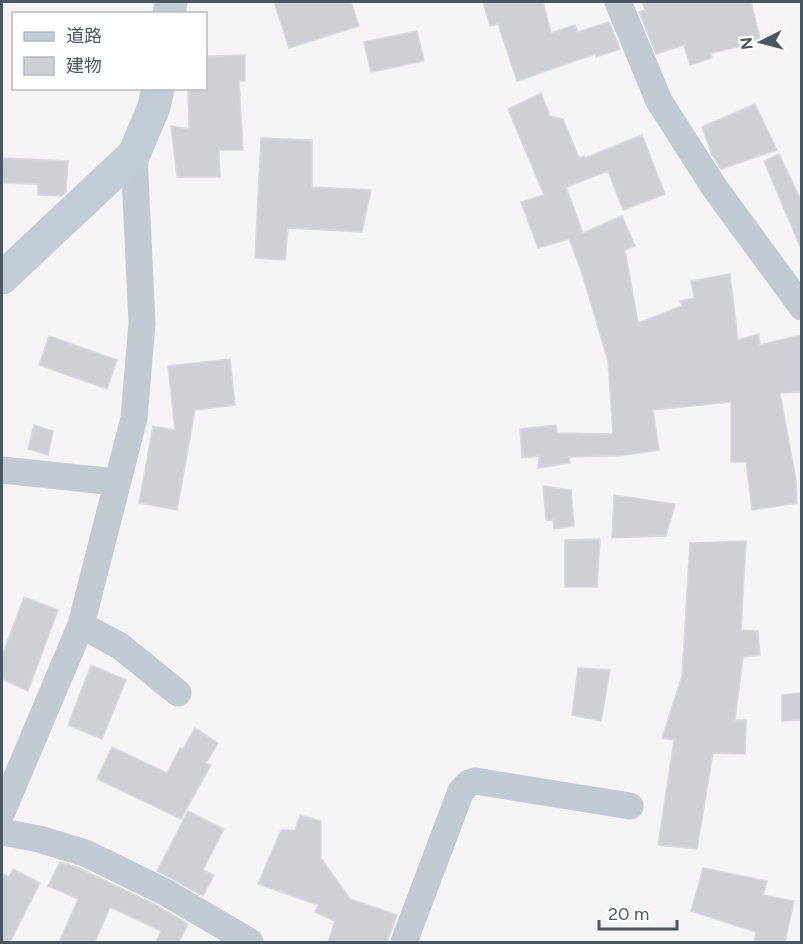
<svg xmlns="http://www.w3.org/2000/svg" width="803" height="944" viewBox="0 0 803 944" font-family="Figtree,'Noto Sans JP',sans-serif">
<style>
.building{fill:#cdcfd5;stroke:#d7d9de;stroke-width:1.5}
.lines{fill:none;stroke-linecap:round;stroke-linejoin:round}
.minor{stroke:#c1cad2;stroke-width:27}
.secondary{stroke:#c1cbd6;stroke-width:33}
</style>
<rect width="100%" height="100%" fill="#f5f3f3"/>
<path class="building" d="M274,2H351L359,26L289,48Z
M483,2H543L551,33L575,25L578,32L609,22L620,49L596,57L595,54L517,81L498,24L490,26Z
M642,2H751L761,42L711,53L712,58L690,65L684,45L656,54L639,12L645,10Z
M417,31L424,61L371,72L364,42Z
M245,55V81H239L243,150H219L220,177H177L171,126L189,129L188,89L206,88V56Z
M541,93L550,116L563,119L579,158L584,156L585,158L642,135L665,194L623,210L608,171L566,187L583,233L622,216L635,246L625,250L638,323L682,306L680,301L694,298L691,281L730,274L738,340L759,334L760,345L801,335V392L780,393L796,480L797,503L752,510L746,462H731V402L653,410L659,450L618,456L569,457L570,463L538,468L539,456L522,458L520,429L556,425L557,433L613,434L608,361L581,270L569,239L538,248L521,202L544,195L508,109Z
M755,104L777,150L721,169L712,155L702,127Z
M261,138L312,140V187L371,190L362,232L288,228L285,260L255,258Z
M779,154L801,200V249L764,161Z
M3,158L68,161L66,192L62,196L38,195V184L2,183Z
M49,336L117,360L107,389L39,365Z
M230,359L235,405L195,410L177,510L139,503L153,426L175,430L168,366Z
M34,425L53,431L48,455L28,449Z
M543,486L571,490L574,526L554,529L553,520H546Z
M614,495L675,504L666,536L612,538Z
M600,539L597,587H565V540Z
M746,541L741,630L758,631L760,655L743,657L735,720H746L745,754L713,753L697,849L658,845L674,740L662,738L682,676L690,543Z
M24,597L58,610L28,691L2,679V656Z
M91,665L126,680L102,739L68,725Z
M578,668L610,670L601,721L572,715Z
M801,693V720L782,721V695Z
M195,728L218,743L206,763L211,765L181,819L97,779L112,747L167,773L180,748L183,749Z
M188,811L224,829L203,870L214,875L203,896L157,871Z
M300,815L321,821V858L350,899L397,915L387,942H328L335,921L315,912L318,905L258,884L281,830H295Z
M60,862L79,868L158,906L188,924L179,942H156L161,931L110,907L95,942H59L78,899L48,886Z
M703,868L767,881L763,895L794,901L785,942H754L756,932L691,911Z
M13,869L40,883L10,942H2V873L9,877Z"/>
<g class="lines">
<path class="minor" d="M618,2L659,101L714,187L802,307
M2,470L116,482
M81,625L120,646L178,693
M2,812L81,625L134,418L142,323L134,154
M2,832L39,839L85,853L165,892L250,942
M404,942L461,791L469,783L475,781L630,806"/>
<path class="secondary" d="M169,14L171,2
M2,278L134,154L154,107L158,88"/>
</g>
<rect width="803" height="944" fill="none" stroke="#4a5661" stroke-width="6"/>
<rect x="12" y="12" width="195" height="78" fill="#ffffff" stroke="#b7bbc0" stroke-width="1.5"/>
<rect x="24" y="32" width="30" height="9" fill="#c1cbd6" stroke="#b7bbc0" stroke-width="1.5"/>
<text x="66" y="42" font-size="18" fill="#4a5661">道路</text>
<rect x="24" y="57" width="30" height="18" fill="#cdcfd5" stroke="#b7bbc0" stroke-width="1.5"/>
<text x="66" y="72" font-size="18" fill="#4a5661">建物</text>
<g transform="translate(761 42) rotate(264)" stroke="#ffffff" stroke-width="4.5" paint-order="stroke">
<path d="M0-4.5L10 22L0 15L-10 22Z" fill="#4a5661"/>
<text y="-9" font-size="16" font-weight="bold" text-anchor="middle" fill="#4a5661">N</text>
</g>
<path d="M599 920v9h78v-9" fill="none" stroke="#4a5661" stroke-width="3"/>
<text x="608" y="920" font-size="18" fill="#4a5661" stroke="#ffffff" stroke-width="4.5" paint-order="stroke">20 m</text>
</svg>
